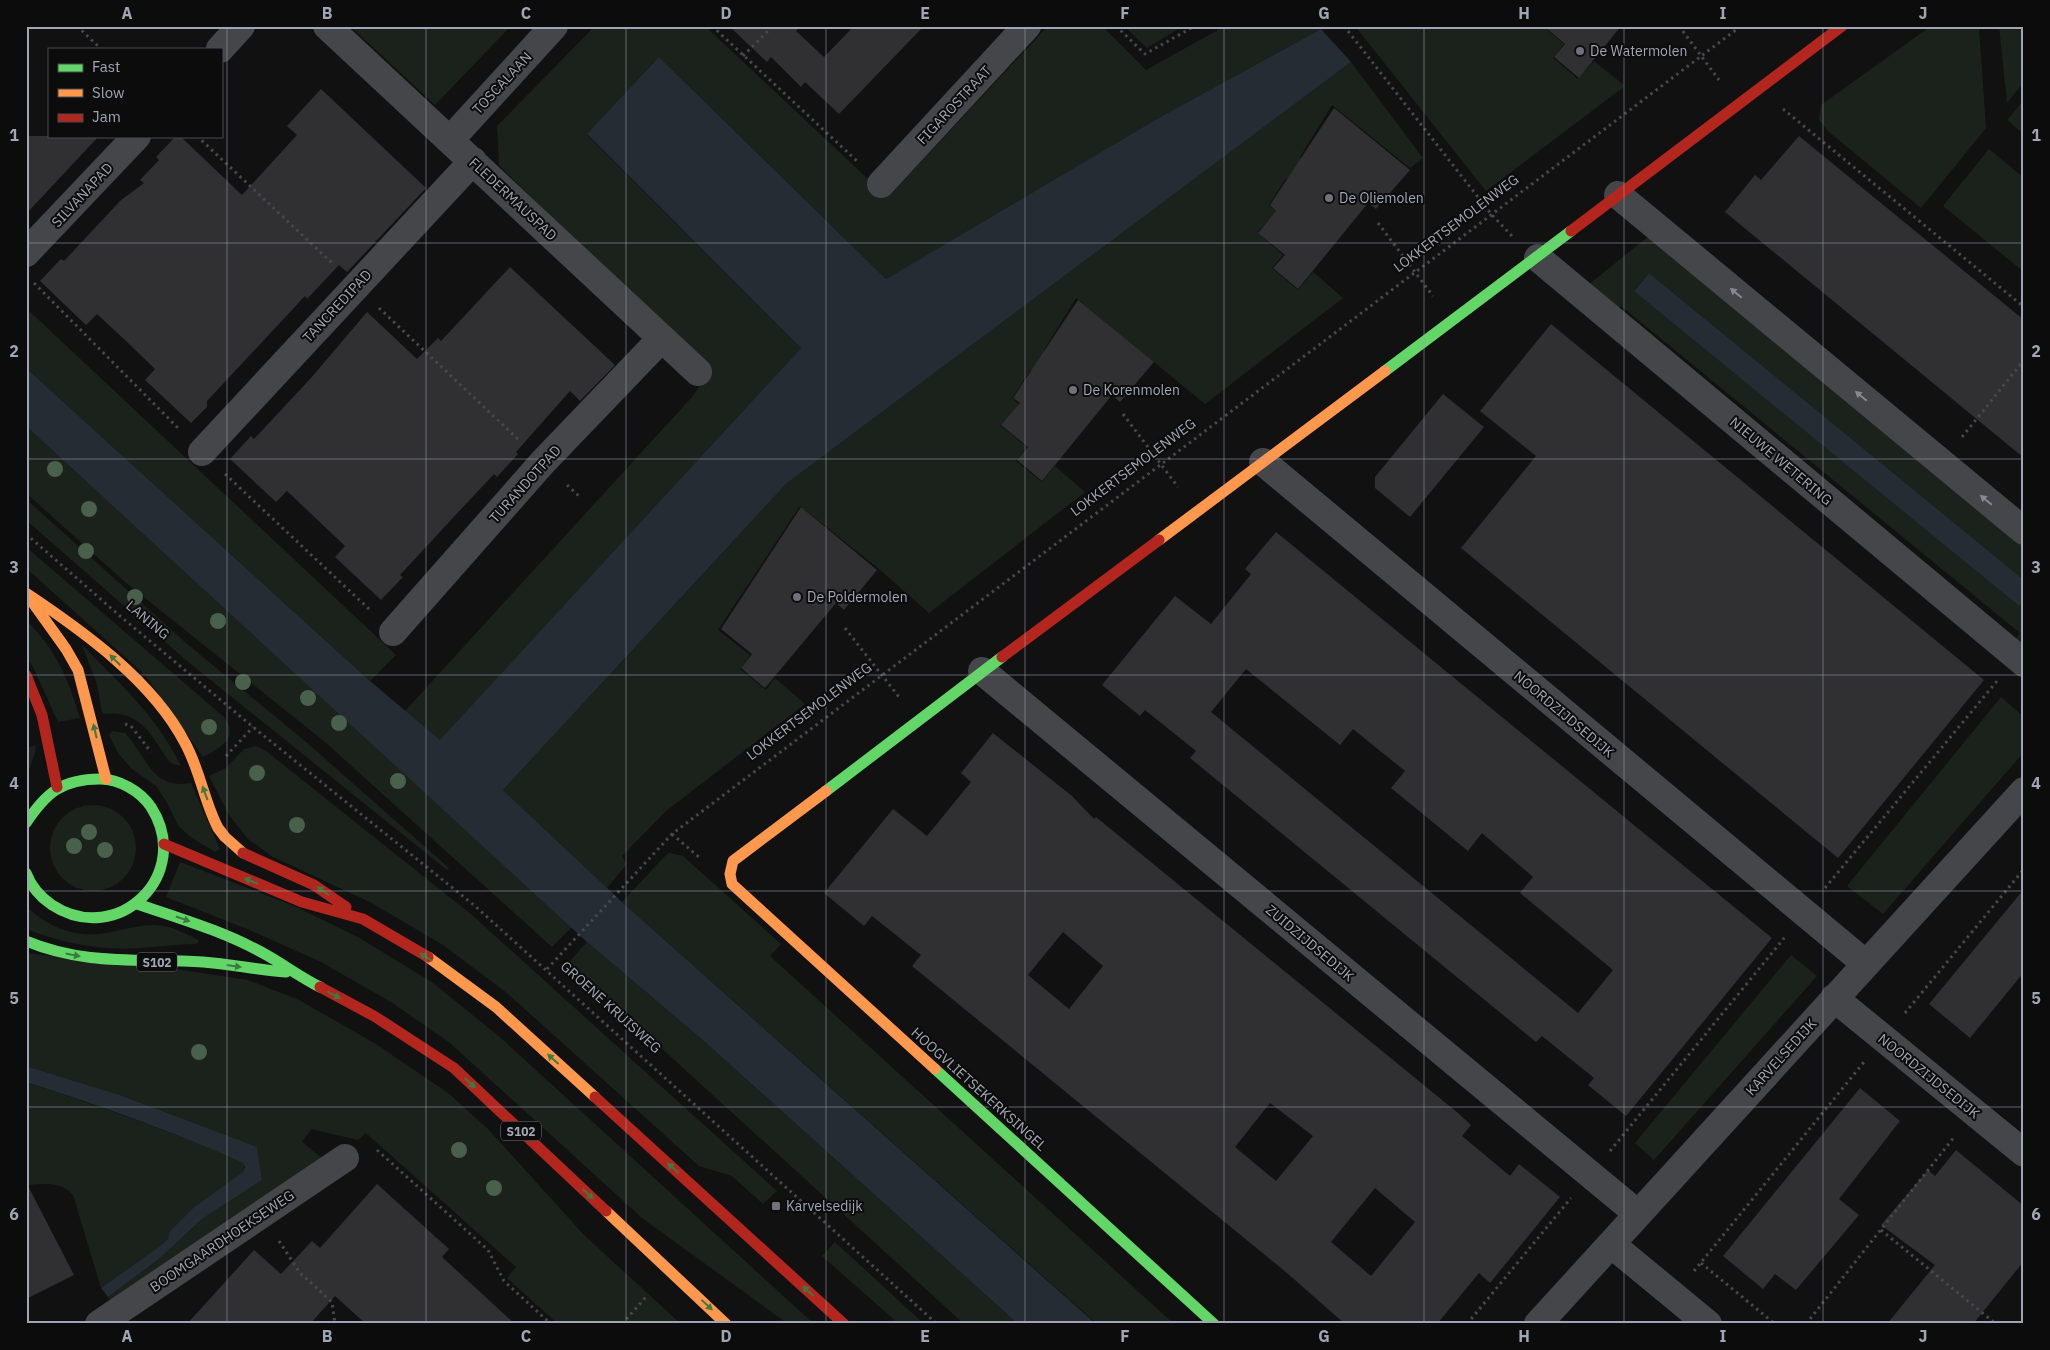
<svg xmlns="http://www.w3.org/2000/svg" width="2050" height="1350" viewBox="0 0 2050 1350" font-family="'IBM Plex Sans',sans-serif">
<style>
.green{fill:#1b221c}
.water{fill:#252c33}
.building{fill:#303032;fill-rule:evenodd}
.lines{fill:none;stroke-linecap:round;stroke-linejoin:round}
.path{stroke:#47484c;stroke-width:3;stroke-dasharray:2.5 4;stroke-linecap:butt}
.street{stroke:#45464a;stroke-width:28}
.fast{stroke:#63d668;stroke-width:11}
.slow{stroke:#ff974d;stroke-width:11}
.jam{stroke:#b3261e;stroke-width:11}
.tree{fill:#49604c}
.oneway{fill:#858994}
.oneway2{fill:#3c7b3f}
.grid{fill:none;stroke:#a1a6b4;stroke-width:1;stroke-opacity:0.55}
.poi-dot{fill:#6f727b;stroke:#0c0c0d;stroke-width:2}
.labels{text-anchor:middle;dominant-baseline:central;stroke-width:4;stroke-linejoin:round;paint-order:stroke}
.shield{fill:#0c0c0d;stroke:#747882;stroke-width:1}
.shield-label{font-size:12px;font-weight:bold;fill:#a1a6b4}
.poi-label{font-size:14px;fill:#a1a6b4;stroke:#0c0c0d;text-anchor:start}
.street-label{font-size:14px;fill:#a1a6b4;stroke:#0c0c0d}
.neatline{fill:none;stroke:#a1a6b4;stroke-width:2}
.grid-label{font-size:16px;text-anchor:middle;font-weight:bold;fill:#a1a6b4}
</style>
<rect width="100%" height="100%" fill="#111112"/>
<path class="green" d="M350,26H511L435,105Z
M595,26H705L885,195L892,193L1048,26H1102L1146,70L1225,26H1319L1321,29L1155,120L886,279L659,57L587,135L801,348L440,741L404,712L692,397L706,377L699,363L499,165L497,126Z
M1124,26H1183L1147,48Z
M1355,26H1543L1564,44L1553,58L1578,79L1594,61L1625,86L1486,191Z
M1931,26H1979L1986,128L1921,208L1829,132L1819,120L1821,105Z
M1999,26H2024V82L2007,103Z
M1351,62L1423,158L1410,168L1332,105L1300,157L1308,164L1291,182L1286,178L1269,205L1277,212L1257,232L1283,255L1272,268L1298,290L1313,272L1343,298L1205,404L1076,298L1044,350L1052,357L1034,374L1030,371L1012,398L1021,406L1000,425L1027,447L1016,461L1042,482L1055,466L1085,492L929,613L879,569L800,506L718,630L750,655L740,669L766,690L775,678L805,704L666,811L622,856L627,864L607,888L503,790L787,483Z
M2024,100V134L2007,120Z
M1989,149L2024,178V272L1943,206Z
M1650,235L2024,542V580L1649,273L1634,290L2019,606L2024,600V652L2012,643L2020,633L1621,306L1612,316L1581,291Z
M26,308L396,655L370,681L26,368Z
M26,426L572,927L552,947L325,742L125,582L26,493Z
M26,499L186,643L305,741L449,868L447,870L187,661L26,520Z
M26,547L224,717C240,738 220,748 203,757L145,675L26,568Z
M26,620C55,648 69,680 80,718L58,722L32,665L26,657Z
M82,645C121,685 156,715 181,766L173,764L169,761C150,734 141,710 103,714L102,712L97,684Z
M2001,697L2024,717V752L1883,914L1847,886Z
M112,731L125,733C147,756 151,790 191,783L220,849L215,852L189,836L178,825L166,801L156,786L132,769L118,753L109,735Z
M35,745L36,749L26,779V749Z
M256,746L266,751L472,915L777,1191L763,1204L732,1176L699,1166L507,993L443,945L370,902L273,857L248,839L229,815L209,776L226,768L244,749Z
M50 848a43 43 0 1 1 86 0a43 43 0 1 1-86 0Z
M669,853L683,856L781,944L770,956L1174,1324H1097L622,902L663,858Z
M180,862L294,906L358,937L433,983L501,1038L814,1324H788L642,1218L450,1043L391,1002L321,962L247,929L166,897Z
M26,906C45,925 72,937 99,934C121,932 141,922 164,926C175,928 188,935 199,940L198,943L194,944C176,944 158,947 140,948C101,951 62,943 26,929Z
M587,942L705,1042L1018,1324H964L568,963Z
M26,953L182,970L248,980L299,1000L376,1044L448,1093L488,1129L585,1236L681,1324H605L602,1321L599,1324H558L507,1278L516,1267L366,1133L358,1140L311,1129L302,1142L326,1161L111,1301L108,1297L159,1259L202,1219L262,1180L257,1147L120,1095L26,1066Z
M1791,955L1817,976L1654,1160L1635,1143Z
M26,1082C100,1107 173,1131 244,1163V1172L193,1208L170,1231L168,1239L160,1246L101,1288L73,1195C61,1181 44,1184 26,1185Z
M835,1242L924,1324H899L822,1256Z"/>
<path class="water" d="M1321,29L1351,62L787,483L503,790L622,902L1096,1324H1018L705,1042L587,942L26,426V368L370,681L440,740L801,348L587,134L659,57L886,279L1155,120Z
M1649,273L2024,580V600L2019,606L1634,291Z
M26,1066L120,1095L257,1147L262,1180L202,1219L159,1259L108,1297L101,1288L160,1246L168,1239L170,1231L193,1208L243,1172L245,1167L243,1163C173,1131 100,1106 26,1082Z"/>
<path class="building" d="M729,26H801L796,31L824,57L854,26H924L839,114L805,82L801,87L771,57L767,62Z
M1544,26H1621L1579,78L1554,57L1565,44Z
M321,89L426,188L347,272L339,265L307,299L305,296L207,401V407L191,423L145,380L155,369L126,341L97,314L86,325L40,281L61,259L64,261L120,201L144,183L140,180L159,160L156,157L176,136H180L242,195L297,135L287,126Z
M1334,108L1410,170L1376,209L1368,203L1298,289L1273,268L1285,255L1258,233L1276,211L1270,205Z
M26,136H99L26,214Z
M1799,136L2024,320V458L1725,212L1755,175L1761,180Z
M510,267L615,365L580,401L570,391L516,452L518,454L497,477L494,474L450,521L400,575L403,577L381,600L335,557L345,546L287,491L276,502L230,459L251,436L254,439L311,378L367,312L417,359L438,338L441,341Z
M1078,300L1154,362L1120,402L1112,395L1042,481L1017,460L1028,447L1001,425L1020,403L1013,398Z
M1551,324L1984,680L1838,858L1461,548L1536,456L1480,411Z
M1443,394L1484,427L1410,517L1375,488V477Z
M801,507L877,570L844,610L836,603L765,688L741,668L752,654L721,629Z
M1276,532L1772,938L1626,1116L1588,1085L1594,1078L1542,1036L1536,1042L1190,758L1196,751L1145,710L1140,716L1102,685L1175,596L1211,624L1251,574L1245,569ZM1246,669L1340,745L1353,729L1405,771L1391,788L1468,851L1482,833L1533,877L1520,893L1613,970L1578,1013L1211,712Z
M993,733L1072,796L1094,819L1096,817L1168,876L1458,1113L1471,1125L1462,1136L1510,1176L1519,1164L1560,1197L1490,1283L1479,1273L1437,1324H1345L1287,1273L912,966L921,955L872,916L864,926L824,893L893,809L927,836L971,782L961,773ZM1063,932L1103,966L1069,1009L1028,975ZM1270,1103L1313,1136L1276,1181L1235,1147ZM1375,1188L1415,1222L1371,1276L1331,1242Z
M2024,889V972L1970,1038L1929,1004Z
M1860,1088L1900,1121L1839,1199L1859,1215L1796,1290L1775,1274L1763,1289L1723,1256Z
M1956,1150L2024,1206V1261L1973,1324H1887L1935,1265L1881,1225L1928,1170L1935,1176Z
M26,1182L74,1275L26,1299Z
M377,1184L449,1249L442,1257L515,1324H366L335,1296L310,1324H187L254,1250L281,1274L312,1241L320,1248Z"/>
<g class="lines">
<path class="path" d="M77,26L101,49
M712,26L858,162
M1116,26L1145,54L1195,26
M1344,26L1492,215L1513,237
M1679,26L1719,80
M743,56L773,26
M1783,109L2024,307
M197,136L333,264
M1378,223L1433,296
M34,283L179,429
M379,308L520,441
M1123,414L1178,487
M1962,437L2024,360
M225,474L370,610
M567,485L580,497
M26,534L120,616L253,727L475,906L937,1324
M845,628L899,697
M125,724L131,726L151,752
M226,756L253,727
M672,834L700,858
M1825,888L1997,681
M547,969L672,834L1741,26
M1905,1013L2024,869
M377,1150L488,1250L504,1281L551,1324
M1610,1151L1785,937
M1881,1230L1996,1324
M279,1241L300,1273L332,1302L335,1324
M1701,1263L1775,1324
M1694,1271L1864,1062
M622,1324L646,1297
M1467,1324L1571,1198
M1806,1324L1955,1136"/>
<path class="street" d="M327,26L698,372
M220,49L241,26
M450,140L554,26
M881,184L1027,26
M1618,195L2024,531
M26,253L137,136
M1538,258L2024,663
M202,452L473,161
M1263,462L1866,964
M393,632L543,462L661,339
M982,671L1638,1214
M1834,998L2024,1153
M1611,1244L1708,1324
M99,1324L345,1158
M1538,1324L2024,791"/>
<path class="fast" d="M1385,371L1571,231
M826,791L1002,657
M26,823C46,793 62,779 100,779C119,779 140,791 151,807C194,874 118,948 52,905C40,897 31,886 26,873
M137,904C182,919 229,933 270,957C287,967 302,978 320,987
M26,941C86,966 140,958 203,962C231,964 258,970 286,972
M935,1069L1214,1324"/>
<path class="slow" d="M1159,540L1385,371
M26,593C83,631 153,681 185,743C200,770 204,801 218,828L225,837L243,853
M28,596L66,649L78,670L106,779
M826,791L733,861L730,874L732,884L935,1069
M428,957L496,1007L595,1097
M606,1211L726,1324"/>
<path class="jam" d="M1571,231L1842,26
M1002,657L1159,540
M26,675L42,715L57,787
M164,844L302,902L363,919L428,957
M243,853L314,885L346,907
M320,987L374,1016L454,1068L606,1211
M595,1097L844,1324"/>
</g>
<g class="tree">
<circle cx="55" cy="469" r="8"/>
<circle cx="89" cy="509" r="8"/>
<circle cx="86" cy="551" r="8"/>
<circle cx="135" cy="597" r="8"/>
<circle cx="218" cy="621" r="8"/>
<circle cx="243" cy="682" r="8"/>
<circle cx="308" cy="698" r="8"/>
<circle cx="339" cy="723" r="8"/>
<circle cx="209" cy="727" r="8"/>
<circle cx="257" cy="773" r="8"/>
<circle cx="398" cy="781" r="8"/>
<circle cx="297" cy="825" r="8"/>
<circle cx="89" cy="832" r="8"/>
<circle cx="74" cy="846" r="8"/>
<circle cx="105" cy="850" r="8"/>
<circle cx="199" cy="1052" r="8"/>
<circle cx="459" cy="1150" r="8"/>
<circle cx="494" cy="1188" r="8"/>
</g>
<defs><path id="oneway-solid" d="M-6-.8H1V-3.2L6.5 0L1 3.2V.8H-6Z" transform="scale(1.25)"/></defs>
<g class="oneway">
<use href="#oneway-solid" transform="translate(1736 293) rotate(-140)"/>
<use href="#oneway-solid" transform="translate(1861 396) rotate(-140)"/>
<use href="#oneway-solid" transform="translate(1986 500) rotate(-140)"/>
</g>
<g class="oneway2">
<use href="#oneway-solid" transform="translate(115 660) rotate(-135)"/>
<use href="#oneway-solid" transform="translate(95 731) rotate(-103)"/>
<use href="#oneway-solid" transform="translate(205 793) rotate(-110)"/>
<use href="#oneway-solid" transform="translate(251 881) rotate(-157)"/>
<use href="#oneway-solid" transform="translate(323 891) rotate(-145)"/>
<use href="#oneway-solid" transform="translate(183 919) rotate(19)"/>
<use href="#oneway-solid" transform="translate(73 955) rotate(11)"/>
<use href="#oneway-solid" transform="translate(426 957) rotate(-148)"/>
<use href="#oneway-solid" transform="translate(234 966) rotate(8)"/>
<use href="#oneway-solid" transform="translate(334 995) rotate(28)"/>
<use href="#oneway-solid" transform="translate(553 1059) rotate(-138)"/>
<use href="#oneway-solid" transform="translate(470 1083) rotate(43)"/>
<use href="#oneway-solid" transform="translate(673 1168) rotate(-138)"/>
<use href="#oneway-solid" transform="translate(588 1194) rotate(43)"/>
<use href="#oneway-solid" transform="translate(808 1291) rotate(-138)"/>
<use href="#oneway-solid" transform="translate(707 1305) rotate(43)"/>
</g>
<path class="grid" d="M227,26V1324M426,26V1324M626,26V1324M826,26V1324M1025,26V1324M1224,26V1324M1424,26V1324M1624,26V1324M1823,26V1324M26,243H2024M26,459H2024M26,675H2024M26,891H2024M26,1107H2024"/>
<g class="poi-dot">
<circle cx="1580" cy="51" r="5"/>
<circle cx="1329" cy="198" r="5"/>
<circle cx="1073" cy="390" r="5"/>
<circle cx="797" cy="597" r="5"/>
<rect x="771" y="1201" width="10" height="10" rx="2.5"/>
</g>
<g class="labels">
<g class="shield">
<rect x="137" y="952.5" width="40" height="19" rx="4"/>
<rect x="501" y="1121.5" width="40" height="19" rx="4"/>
</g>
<g class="shield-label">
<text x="157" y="962">S102</text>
<text x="521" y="1131">S102</text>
</g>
<g class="poi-label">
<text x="1590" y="51">De Watermolen</text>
<text x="1339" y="198">De Oliemolen</text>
<text x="1083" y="390">De Korenmolen</text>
<text x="807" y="597">De Poldermolen</text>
<text x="786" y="1206">Karvelsedijk</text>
</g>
<g class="street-label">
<text transform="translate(502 83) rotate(-47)">TOSCALAAN</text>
<text transform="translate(954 105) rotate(-47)">FIGAROSTRAAT</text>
<text transform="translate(82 195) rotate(-47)">SILVANAPAD</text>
<text transform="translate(513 199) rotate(43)">FLEDERMAUSPAD</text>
<text transform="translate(1456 223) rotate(-37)">LOKKERTSEMOLENWEG</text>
<text transform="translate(337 306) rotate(-47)">TANCREDIPAD</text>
<text transform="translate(1781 461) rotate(40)">NIEUWE WETERING</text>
<text transform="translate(1133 467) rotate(-37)">LOKKERTSEMOLENWEG</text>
<text transform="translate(525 484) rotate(-48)">TURANDOTPAD</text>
<text transform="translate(148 620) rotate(40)">LANING</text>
<text transform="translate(809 711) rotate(-37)">LOKKERTSEMOLENWEG</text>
<text transform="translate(1564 714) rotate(40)">NOORDZIJDSEDIJK</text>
<text transform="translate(1310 943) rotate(40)">ZUIDZIJDSEDIJK</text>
<text transform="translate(611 1007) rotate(42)">GROENE KRUISWEG</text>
<text transform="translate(1781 1057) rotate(-48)">KARVELSEDIJK</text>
<text transform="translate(1929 1076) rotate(39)">NOORDZIJDSEDIJK</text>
<text transform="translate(979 1089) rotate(42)">HOOGVLIETSEKERKSINGEL</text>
<text transform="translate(222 1241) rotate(-34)">BOOMGAARDHOEKSEWEG</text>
</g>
</g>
<rect width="2050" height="1350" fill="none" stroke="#0c0c0d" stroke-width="55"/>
<rect x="48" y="48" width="175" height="90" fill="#0c0c0d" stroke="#484a50"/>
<rect x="58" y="64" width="25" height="8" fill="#63d668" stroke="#484a50"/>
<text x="92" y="72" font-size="15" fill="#a1a6b4">Fast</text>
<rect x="58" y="89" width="25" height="8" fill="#ff974d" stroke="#484a50"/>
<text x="92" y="98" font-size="15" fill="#a1a6b4">Slow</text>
<rect x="58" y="114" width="25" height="8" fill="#b3261e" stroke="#484a50"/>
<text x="92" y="122" font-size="15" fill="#a1a6b4">Jam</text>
<rect x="28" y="28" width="1994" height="1294" class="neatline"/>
<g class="grid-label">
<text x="127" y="19">A</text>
<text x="327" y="19">B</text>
<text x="526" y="19">C</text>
<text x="726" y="19">D</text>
<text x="925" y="19">E</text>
<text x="1125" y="19">F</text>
<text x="1324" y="19">G</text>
<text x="1524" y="19">H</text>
<text x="1723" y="19">I</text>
<text x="1923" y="19">J</text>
<text x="14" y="141">1</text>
<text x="2036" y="141">1</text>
<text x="14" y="357">2</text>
<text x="2036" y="357">2</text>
<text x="14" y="573">3</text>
<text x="2036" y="573">3</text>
<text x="14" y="789">4</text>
<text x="2036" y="789">4</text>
<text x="14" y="1004">5</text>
<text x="2036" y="1004">5</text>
<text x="14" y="1220">6</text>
<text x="2036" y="1220">6</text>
<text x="127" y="1342">A</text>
<text x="327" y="1342">B</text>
<text x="526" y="1342">C</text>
<text x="726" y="1342">D</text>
<text x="925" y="1342">E</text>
<text x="1125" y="1342">F</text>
<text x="1324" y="1342">G</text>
<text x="1524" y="1342">H</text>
<text x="1723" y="1342">I</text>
<text x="1923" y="1342">J</text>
</g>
</svg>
